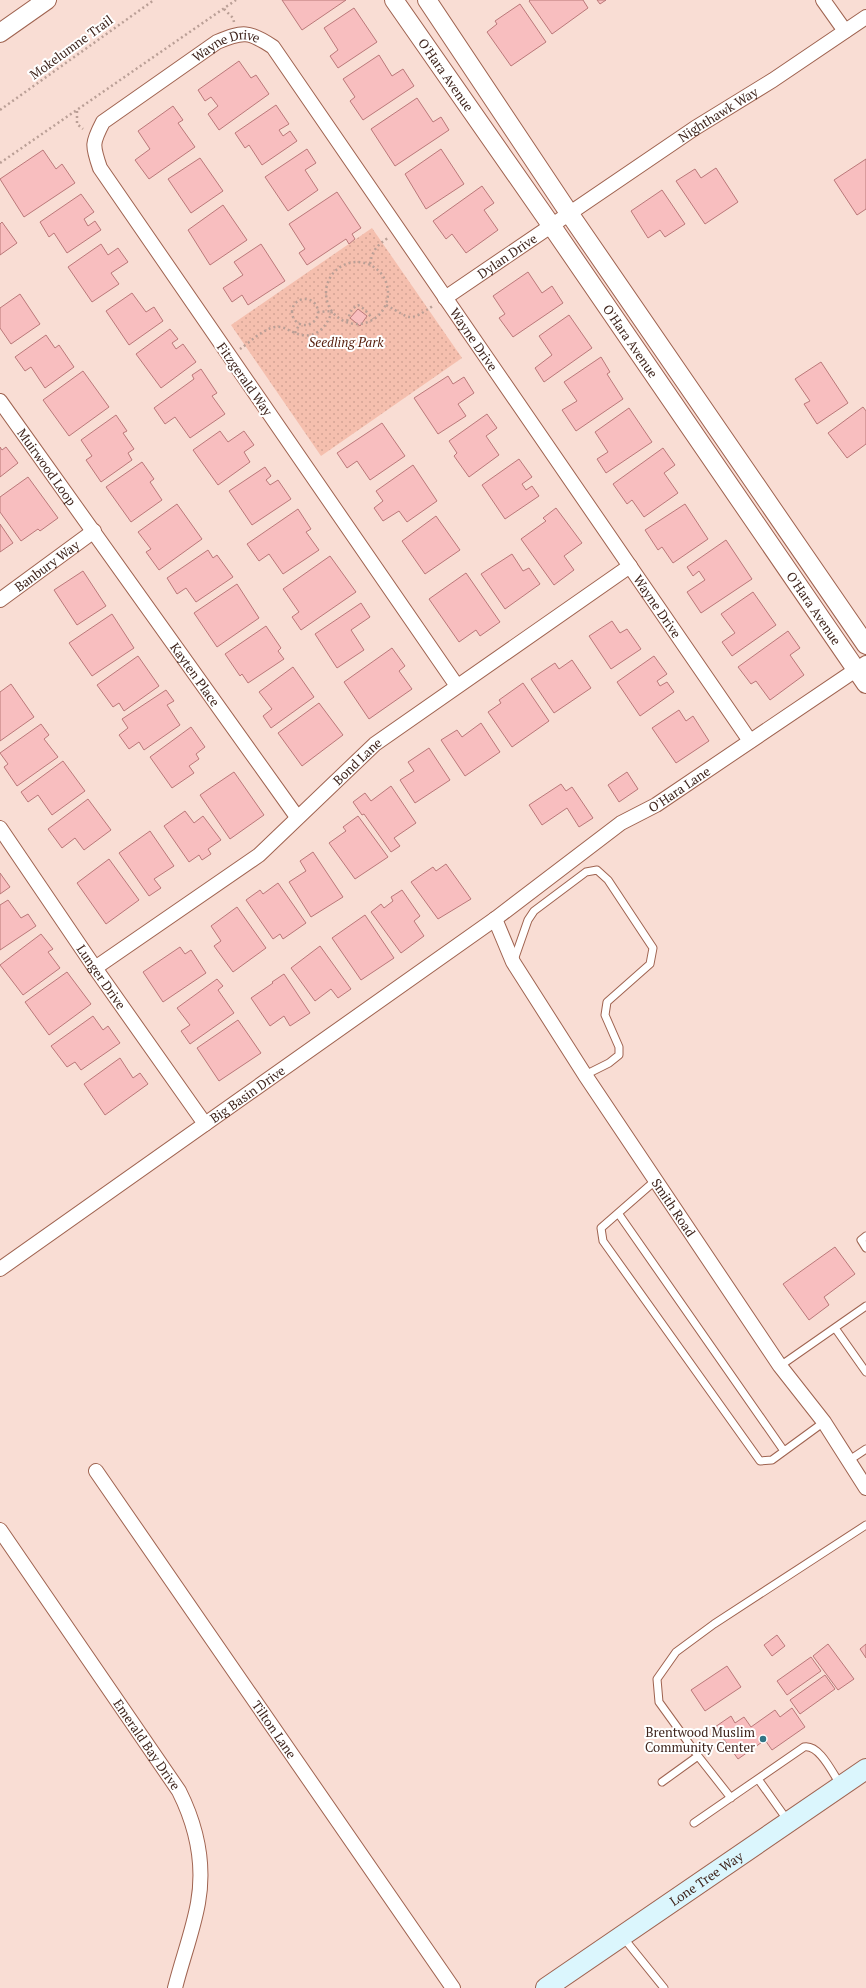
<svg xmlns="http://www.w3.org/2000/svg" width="866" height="1988" viewBox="0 0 866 1988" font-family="'PT Serif',serif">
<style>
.grass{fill:url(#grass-dots)}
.building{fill:#f8bebf;stroke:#ba7879}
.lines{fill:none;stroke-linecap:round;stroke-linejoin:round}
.service-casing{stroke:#9f6350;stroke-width:9}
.minor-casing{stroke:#9f6350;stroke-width:16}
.tertiary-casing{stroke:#9f6350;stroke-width:20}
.secondary-casing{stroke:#9f6350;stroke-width:22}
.path{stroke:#ba9f96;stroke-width:2.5;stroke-dasharray:2 3;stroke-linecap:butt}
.service{stroke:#fff;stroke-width:7}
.minor{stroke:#fff;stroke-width:14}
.tertiary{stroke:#fff;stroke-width:18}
.secondary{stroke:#dbf6fd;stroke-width:20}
.poi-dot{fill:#327586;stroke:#fff;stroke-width:1.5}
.labels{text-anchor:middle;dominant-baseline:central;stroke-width:4;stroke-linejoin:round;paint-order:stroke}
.street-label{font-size:13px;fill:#3f251d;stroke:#fff}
.park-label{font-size:13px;font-style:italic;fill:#551d0b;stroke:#fff}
.poi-label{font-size:13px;fill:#3f251d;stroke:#fff;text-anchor:end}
</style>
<defs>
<pattern id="grass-dots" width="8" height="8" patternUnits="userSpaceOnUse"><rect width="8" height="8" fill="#f5bfae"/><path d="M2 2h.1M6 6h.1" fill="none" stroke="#d3a495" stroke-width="1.8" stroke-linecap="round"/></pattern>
</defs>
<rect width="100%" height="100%" fill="#f9ddd4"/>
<path class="grass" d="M372,228L462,358L321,456L231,325Z"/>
<path class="building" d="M282,0H346L302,30Z
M530,0H583L588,8L552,34L529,1Z
M597,0H606L600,4Z
M520,4L546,42L511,66L487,32L497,24L495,21Z
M354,8L377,42L338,68L330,56L338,50L324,28Z
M379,55L392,76L403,69L414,86L363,120L350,101L355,97L343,79Z
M239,61L251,78L256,75L269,94L219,130L208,114L218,106L211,97L205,101L198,90Z
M417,98L433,122L441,117L449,130L395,166L371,129Z
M276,105L289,124L279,130L283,136L290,131L297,141L262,165L249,145L245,148L235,133Z
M173,106L183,120L178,123L195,147L149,179L135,160L150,149L138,131Z
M307,149L316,163L305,170L318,190L288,211L265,177Z
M441,149L464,184L426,209L405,174Z
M43,150L56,169L62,164L75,183L24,217L0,179Z
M200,158L223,191L191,213L168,179Z
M866,159V209L857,215L834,180Z
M716,168L738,202L705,224L676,181L695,169L701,178Z
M482,186L494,203L484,210L498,230L466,253L452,234L446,239L433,221Z
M662,190L685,224L665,237L660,230L648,238L631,211Z
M337,192L361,228L352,234L355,239L349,244L346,239L307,265L299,253L305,249L289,224Z
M81,194L94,212L84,219L88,226L95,221L101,230L67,253L54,233L49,237L40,222Z
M223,205L247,240L210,265L188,230Z
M2,222L17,243L0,255V224Z
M101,244L108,255L118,248L128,262L111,273L119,284L92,302L68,267Z
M261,244L285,281L248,305L242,295L232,302L223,288L243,275L234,262Z
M528,272L542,293L552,286L563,303L513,337L499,318L505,314L493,296Z
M132,293L146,312L154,307L163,321L129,345L106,311Z
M20,294L40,324L11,344L0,328V308Z
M358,309L367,316L360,326L350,318Z
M569,315L592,348L544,382L535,368L552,355L539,336Z
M170,329L178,339L172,343L176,349L183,344L196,362L161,388L136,354Z
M46,335L55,348L59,345L74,367L45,388L31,367L25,371L15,357Z
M601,357L610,372L607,374L623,399L576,431L562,410L577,401L564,382Z
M821,362L848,403L817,424L804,404L810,401L795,379Z
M201,369L217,393L212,396L225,414L190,438L175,417L165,424L154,408L194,379L192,375Z
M83,371L109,407L69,436L43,400Z
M448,376L453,384L464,377L474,393L458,404L466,416L438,434L414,398Z
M863,407L866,411V444L847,458L828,433Z
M629,408L652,442L606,473L597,459L608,452L595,432Z
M487,414L497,428L486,436L499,455L469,477L454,456L457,453L449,441Z
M116,415L127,431L123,433L134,449L128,453L132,460L101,482L86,460L92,456L81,440Z
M382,423L405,456L370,480L357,461L347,468L337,453Z
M220,431L228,442L244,431L254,445L244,452L250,462L218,485L193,450Z
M0,447L2,450L6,447L18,463L0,477Z
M663,448L675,465L664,473L678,493L644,517L632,500L627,504L613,484Z
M519,459L532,477L522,484L526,490L532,486L539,496L505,519L482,485Z
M142,462L154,479L150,482L162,500L131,522L106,487Z
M413,465L437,501L407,522L399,511L383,521L374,508L383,501L376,491Z
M265,467L271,476L266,480L270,485L278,480L291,499L252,525L229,491Z
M28,477L58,518L40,531L38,529L21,541L0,512V497Z
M177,504L202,539L159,570L146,552L151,549L138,532Z
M685,504L708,539L673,563L662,547L658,550L645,530Z
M556,508L582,543L564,556L574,570L554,585L521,539L546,521L543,518Z
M298,509L311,529L306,532L319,550L283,574L269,554L259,561L247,544Z
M436,516L460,550L425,574L402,541Z
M0,524L13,543L0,552Z
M726,540L752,579L701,613L687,592L705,580L699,571L693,576L687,567Z
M208,550L213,558L217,555L233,577L196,602L186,588L177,594L167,578Z
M512,554L523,571L529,568L540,584L505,609L481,574Z
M330,556L356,592L301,630L292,617L299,612L283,589Z
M83,571L106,606L77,625L54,590Z
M466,573L500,622L480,636L476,630L459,642L429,599Z
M237,584L259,618L217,647L194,613Z
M753,592L776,625L732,656L722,642L735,633L721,614Z
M361,603L370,617L351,630L364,650L337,668L315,634Z
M112,614L134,648L92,676L69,643Z
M612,621L620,633L627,629L641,649L611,669L589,636Z
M266,626L281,648L278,651L284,659L248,683L242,674L240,676L225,654Z
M788,631L800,648L790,655L804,675L770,700L756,681L751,684L738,667Z
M392,648L405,666L399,671L412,689L369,719L344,682Z
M138,656L159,686L124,711L119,703L113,707L97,685Z
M654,656L667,674L657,681L660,686L667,682L674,692L640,716L617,682Z
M572,660L591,688L554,713L531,679L555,663L559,669Z
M293,667L314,697L271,728L263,716L272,709L259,692Z
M523,683L549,721L512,747L488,712L501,703L499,700Z
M11,684L34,717L0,741V692Z
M166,690L174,701L167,705L180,725L144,750L139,742L129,749L119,735L128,728L122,719Z
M319,703L343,735L302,766L278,733Z
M679,710L686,721L693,716L709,741L676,763L652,728Z
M481,723L500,752L465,776L441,740L457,730L462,737Z
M41,724L49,735L44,739L58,757L17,786L4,767L8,764L0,753Z
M191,727L205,747L196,754L199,759L189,766L194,773L172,788L150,757Z
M429,748L450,780L415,803L400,780L414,771L408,762Z
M63,761L85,791L52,815L38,795L28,802L21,792Z
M234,772L264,815L230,839L200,795Z
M627,772L638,789L619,802L608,785Z
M561,784L566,791L572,787L593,818L579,827L567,808L542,825L529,805Z
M391,786L416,823L394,838L400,846L391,852L364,814L362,815L353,802L365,793L371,801Z
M88,799L111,830L84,850L75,838L62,848L48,829Z
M185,811L194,823L203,816L221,840L208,849L211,854L202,860L199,855L189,862L164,826Z
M358,816L388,857L355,879L329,843L346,831L343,827Z
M150,831L174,866L154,879L161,888L149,896L119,853Z
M313,852L343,897L311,917L289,882L306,871L300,861Z
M109,859L139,900L106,924L77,883Z
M446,864L471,899L438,919L411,882L433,867L436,871Z
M0,873L10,887L0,894Z
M278,883L306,923L283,939L280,934L273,939L246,900L260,890L263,894Z
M402,890L420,916L414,921L424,936L401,953L371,912L381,904L384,908L393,901L391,897Z
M8,900L21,918L28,914L36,926L0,950V905Z
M237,907L266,948L233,972L214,946L221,941L211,926Z
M365,915L394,958L361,980L332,938Z
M41,934L53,949L48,952L60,968L23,995L0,965Z
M320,946L351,989L338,998L331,989L315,1001L291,968Z
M180,947L185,954L191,950L206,973L163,1002L143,972Z
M67,972L91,1004L49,1035L25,1002Z
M284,974L310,1013L290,1026L284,1016L270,1026L251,998L273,983L272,982Z
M217,979L223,986L218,990L234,1013L190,1044L181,1031L190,1025L177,1008Z
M93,1016L103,1030L108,1026L120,1043L81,1070L75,1062L67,1067L51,1046Z
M238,1020L261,1053L219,1081L197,1048Z
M120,1058L133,1078L140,1073L148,1084L105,1115L84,1084Z
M835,1247L855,1274L824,1297L829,1305L809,1320L783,1284Z
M777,1635L785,1646L772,1656L764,1645Z
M828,1644L854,1679L838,1690L813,1656Z
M866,1644V1658L860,1649Z
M811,1657L821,1671L787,1695L777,1681Z
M727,1666L741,1687L705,1711L691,1690Z
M825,1675L835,1689L800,1714L790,1700Z
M792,1708L805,1727L772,1750L765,1740L738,1759L715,1727L731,1716L735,1723L744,1717L751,1727L775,1710L780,1717Z"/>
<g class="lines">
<g class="service-casing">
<path id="service" d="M514,960L528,920L534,911L586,872L597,870L608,880L653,948L650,964L607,1002L605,1015L619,1047V1055L609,1063L585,1075
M656,1180L601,1228L603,1241L760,1461L772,1460L824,1422
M618,1213L784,1451
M866,1236L861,1240L866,1248
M835,1328L866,1372
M780,1366L866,1306
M848,1461L866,1449
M698,1756L659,1702L657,1679L676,1652L714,1624L866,1525
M758,1779L788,1821
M662,1782L698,1756L731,1798
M694,1823L804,1747C819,1744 832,1772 840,1784
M622,1936L664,1988"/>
</g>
<g class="minor-casing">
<g id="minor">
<path d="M823,0L845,31"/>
<path id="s1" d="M445,298L695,128L773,80L866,17"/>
<path id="s2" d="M0,401L297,817"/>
<path id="s3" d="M0,600L94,531"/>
<path id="s4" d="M457,686L100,168C92,145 92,143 103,122L217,42C243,31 249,31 273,47L750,741"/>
<path id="s5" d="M0,828L95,968L205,1124"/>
<path id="s6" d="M495,919L513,962L585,1075L780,1366L824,1422L866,1488"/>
<path id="s7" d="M95,968L259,855L375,744L630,566"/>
<path id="s8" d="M0,1269L495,919L621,823L656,805L866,663"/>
<path id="s9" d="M96,1471L453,1988"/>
<path id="s10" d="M0,1530L179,1791C196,1825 205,1864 198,1903C193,1931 182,1960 175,1988"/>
</g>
</g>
<g class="tertiary-casing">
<g id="tertiary">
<path id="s11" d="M394,0L551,225L866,684"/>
<path d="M427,0L569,213L866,645"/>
<path d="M0,33L47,0"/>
</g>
</g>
<g class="secondary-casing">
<g id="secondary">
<path id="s12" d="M546,1988L866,1769"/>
</g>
</g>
<path class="path" d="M224,9L233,18L234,22
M0,110L154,0
M77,111V124L83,129
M0,163L236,0
M326 293a31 31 0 1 1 62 0a31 31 0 1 1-62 0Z
M370,264C372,251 377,245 388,238
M292 312a13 13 0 1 1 26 0a13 13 0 1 1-26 0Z
M386,305C412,319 408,323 434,305
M347,321L352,309L358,305L364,309L373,319
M295,333L300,323
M240,349C250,342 263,329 275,327C283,326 288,330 295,333C314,341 327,328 332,311L318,312"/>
<use href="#service" class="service"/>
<use href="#minor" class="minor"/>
<use href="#tertiary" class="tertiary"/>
<use href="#secondary" class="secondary"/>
</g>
<circle class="poi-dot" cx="763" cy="1739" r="4"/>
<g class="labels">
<g class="street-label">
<text transform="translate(71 47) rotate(-36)">Mokelumne Trail</text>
<text stroke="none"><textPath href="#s4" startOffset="825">Wayne Drive</textPath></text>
<text stroke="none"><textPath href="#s11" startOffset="91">O'Hara Avenue</textPath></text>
<text stroke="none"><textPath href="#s1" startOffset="329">Nighthawk Way</textPath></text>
<text stroke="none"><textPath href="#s1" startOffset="75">Dylan Drive</textPath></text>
<text stroke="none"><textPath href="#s4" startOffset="1232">Wayne Drive</textPath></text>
<text stroke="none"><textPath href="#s11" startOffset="415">O'Hara Avenue</textPath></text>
<text transform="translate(245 379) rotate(55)">Fitzgerald Way</text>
<text stroke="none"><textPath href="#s2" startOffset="81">Muirwood Loop</textPath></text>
<text stroke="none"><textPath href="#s3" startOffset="58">Banbury Way</textPath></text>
<text stroke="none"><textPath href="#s4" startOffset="1556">Wayne Drive</textPath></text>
<text stroke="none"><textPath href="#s11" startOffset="739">O'Hara Avenue</textPath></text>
<text stroke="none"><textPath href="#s2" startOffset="336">Kayten Place</textPath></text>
<text stroke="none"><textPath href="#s7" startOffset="335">Bond Lane</textPath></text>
<text stroke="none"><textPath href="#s8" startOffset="832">O'Hara Lane</textPath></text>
<text stroke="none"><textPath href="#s5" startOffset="180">Lunger Drive</textPath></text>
<text stroke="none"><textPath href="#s8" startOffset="303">Big Basin Drive</textPath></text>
<text stroke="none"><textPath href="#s6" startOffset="340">Smith Road</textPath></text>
<text stroke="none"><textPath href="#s9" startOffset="314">Tilton Lane</textPath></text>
<text stroke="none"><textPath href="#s10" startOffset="260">Emerald Bay Drive</textPath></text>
<text stroke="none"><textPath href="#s12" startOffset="194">Lone Tree Way</textPath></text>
</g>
<g class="park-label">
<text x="346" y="342">Seedling Park</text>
</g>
<g class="poi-label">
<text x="755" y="1732">Brentwood Muslim<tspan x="755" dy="15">Community Center</tspan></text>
</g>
</g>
</svg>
